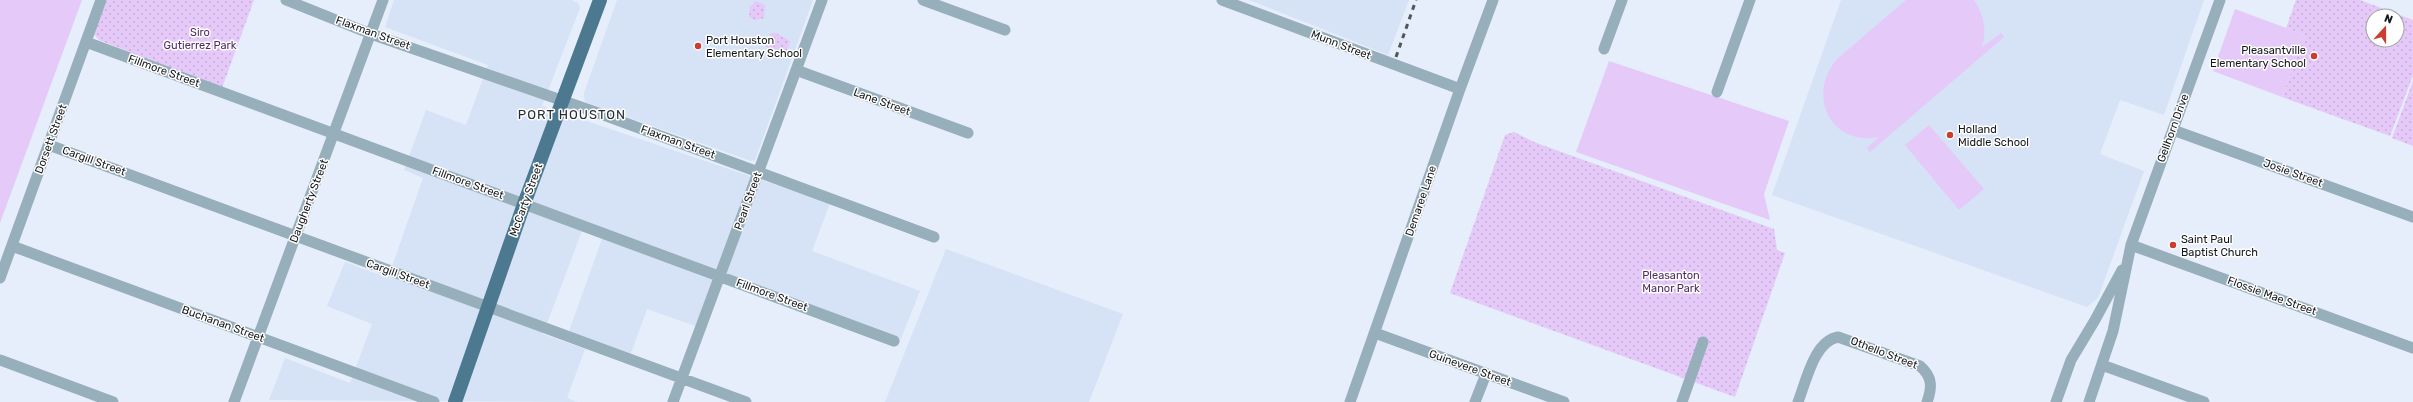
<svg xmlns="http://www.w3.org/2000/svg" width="2413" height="402" viewBox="0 0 2413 402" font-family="Rubik,sans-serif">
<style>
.built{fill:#d6e2f5}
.green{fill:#e4c9f9}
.park{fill:url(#park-dots);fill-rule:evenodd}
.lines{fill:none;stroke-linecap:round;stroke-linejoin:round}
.minor{stroke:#97aebb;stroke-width:11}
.major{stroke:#4c7990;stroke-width:14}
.rail{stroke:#51565c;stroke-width:3;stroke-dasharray:5 5;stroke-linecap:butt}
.poi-dot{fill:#ca3e2f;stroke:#fff;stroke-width:1.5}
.labels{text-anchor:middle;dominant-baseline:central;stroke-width:3;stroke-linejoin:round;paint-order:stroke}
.park-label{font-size:11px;fill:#4f2c66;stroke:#fff}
.street-label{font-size:11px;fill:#13161a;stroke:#fff}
.poi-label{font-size:11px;fill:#13161a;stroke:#fff;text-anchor:start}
.quarter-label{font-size:13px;letter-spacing:1px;fill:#262d36;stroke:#fff}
</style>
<defs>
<pattern id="park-dots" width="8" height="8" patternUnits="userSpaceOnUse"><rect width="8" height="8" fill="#e4c9f9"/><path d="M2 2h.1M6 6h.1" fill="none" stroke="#c3acd5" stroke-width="1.8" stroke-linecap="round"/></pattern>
</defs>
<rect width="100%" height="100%" fill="#e5eefa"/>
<path class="built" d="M394,0H571L578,3L580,8L542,106L830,203L812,251L920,291L898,346L715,278L698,327L647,309L630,356L568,334L602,239L582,231L543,334L585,349L567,398L577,402L269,400L285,358L350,383L372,324L327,306L345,262L388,278L423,178L404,170L426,110L466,125L488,65L385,27Z
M617,0H813L755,160L751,161L585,102L584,93Z
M1249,0H1409L1388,55Z
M1841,0H2204L2164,115L2120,100L2100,154L2144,171L2098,298L2087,307L1772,195Z
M946,249L1123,314L1089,402H885Z"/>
<path class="green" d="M0,0H82L0,223Z
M1906,0H1974C1984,16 1987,28 1982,47L2001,33L2004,37L1870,152L1867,148L1879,137C1831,147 1806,95 1837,59Z
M2235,9L2305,35L2282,97L2213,71Z
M1609,61L1789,121L1764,194L1770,220L1576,152Z
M1929,125L1984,189L1959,210L1905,145Z"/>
<path class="park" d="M107,0H254L222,88L99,40L94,34Z
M2296,0H2360L2413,20V75L2390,136L2282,97L2305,35L2286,28ZM2373,16H2397V40H2373Z
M756,1L765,5L764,18L755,20L749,17L750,7Z
M771,33H776L790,41L786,54L766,47Z
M2413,81V146L2392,138Z
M1514,132L1534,142L1774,229L1777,250L1785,253L1735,397L1450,293L1505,135Z"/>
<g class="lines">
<path class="minor" d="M286,0L371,34L601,114L934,237
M923,0L1005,30
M1222,0L1460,89
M86,42L894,341
M1604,49L1622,0
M796,70L968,133
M1717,92L1750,0
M2173,130L2413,217
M49,145L746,402
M2131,245L2413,348
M12,246L434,402
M0,278L101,0
M1375,333L1564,402
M0,360L113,402
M2102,365L2204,402
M234,402L383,0
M673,402L822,0
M1350,402L1460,89L1493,0
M1475,402L1486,374
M1682,402L1703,342
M1798,402C1806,382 1814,341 1838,337L1920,366C1933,377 1932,388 1927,402
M2056,402L2071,360L2095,320L2122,270
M2089,402L2113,331L2131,245L2220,0"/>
<path class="major" d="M455,402L524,204L600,0"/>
<path class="rail" d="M1396,57L1416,0"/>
</g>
<g class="poi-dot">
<circle cx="698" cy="46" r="4"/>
<circle cx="2314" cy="56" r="4"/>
<circle cx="1950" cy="135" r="4"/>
<circle cx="2173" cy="245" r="4"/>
</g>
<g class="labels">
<g class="park-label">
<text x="200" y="32">Siro<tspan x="200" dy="13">Gutierrez Park</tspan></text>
<text x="1671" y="275">Pleasanton<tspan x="1671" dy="13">Manor Park</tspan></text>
</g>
<g class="street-label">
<text transform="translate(373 33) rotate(20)">Flaxman Street</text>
<text transform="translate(1341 45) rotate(21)">Munn Street</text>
<text transform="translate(164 71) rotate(20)">Fillmore Street</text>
<text transform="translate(882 102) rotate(20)">Lane Street</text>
<text transform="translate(2173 128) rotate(-70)">Gellhorn Drive</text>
<text transform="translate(51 139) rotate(-70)">Dorsett Street</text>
<text transform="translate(678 142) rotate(20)">Flaxman Street</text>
<text transform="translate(94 161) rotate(20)">Cargill Street</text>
<text transform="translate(2293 173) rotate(20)">Josie Street</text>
<text transform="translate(468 183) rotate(20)">Fillmore Street</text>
<text transform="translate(526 200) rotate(-70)">McCarty Street</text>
<text transform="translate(309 201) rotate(-69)">Daugherty Street</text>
<text transform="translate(748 201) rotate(-70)">Pearl Street</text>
<text transform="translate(1421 201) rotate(-71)">Demaree Lane</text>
<text transform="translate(398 274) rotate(20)">Cargill Street</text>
<text transform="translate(772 295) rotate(20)">Fillmore Street</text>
<text transform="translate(2272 296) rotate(20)">Flossie Mae Street</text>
<text transform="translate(223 324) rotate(20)">Buchanan Street</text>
<text transform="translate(1884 353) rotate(21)">Othello Street</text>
<text transform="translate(1470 368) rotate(20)">Guinevere Street</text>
</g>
<g class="poi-label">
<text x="706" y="40">Port Houston<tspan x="706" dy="13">Elementary School</tspan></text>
<text x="2306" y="50" text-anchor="end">Pleasantville<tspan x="2306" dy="13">Elementary School</tspan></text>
<text x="1958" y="129">Holland<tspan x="1958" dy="13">Middle School</tspan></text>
<text x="2181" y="239">Saint Paul<tspan x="2181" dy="13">Baptist Church</tspan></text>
</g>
<g class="quarter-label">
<text x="572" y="114">PORT HOUSTON</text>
</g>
</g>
<g transform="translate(2385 28) rotate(21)"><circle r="19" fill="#ffffff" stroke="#a1a2a3"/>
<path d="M0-3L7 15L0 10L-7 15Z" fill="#ca3e2f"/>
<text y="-6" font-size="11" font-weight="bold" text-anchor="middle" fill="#13161a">N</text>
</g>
</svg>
